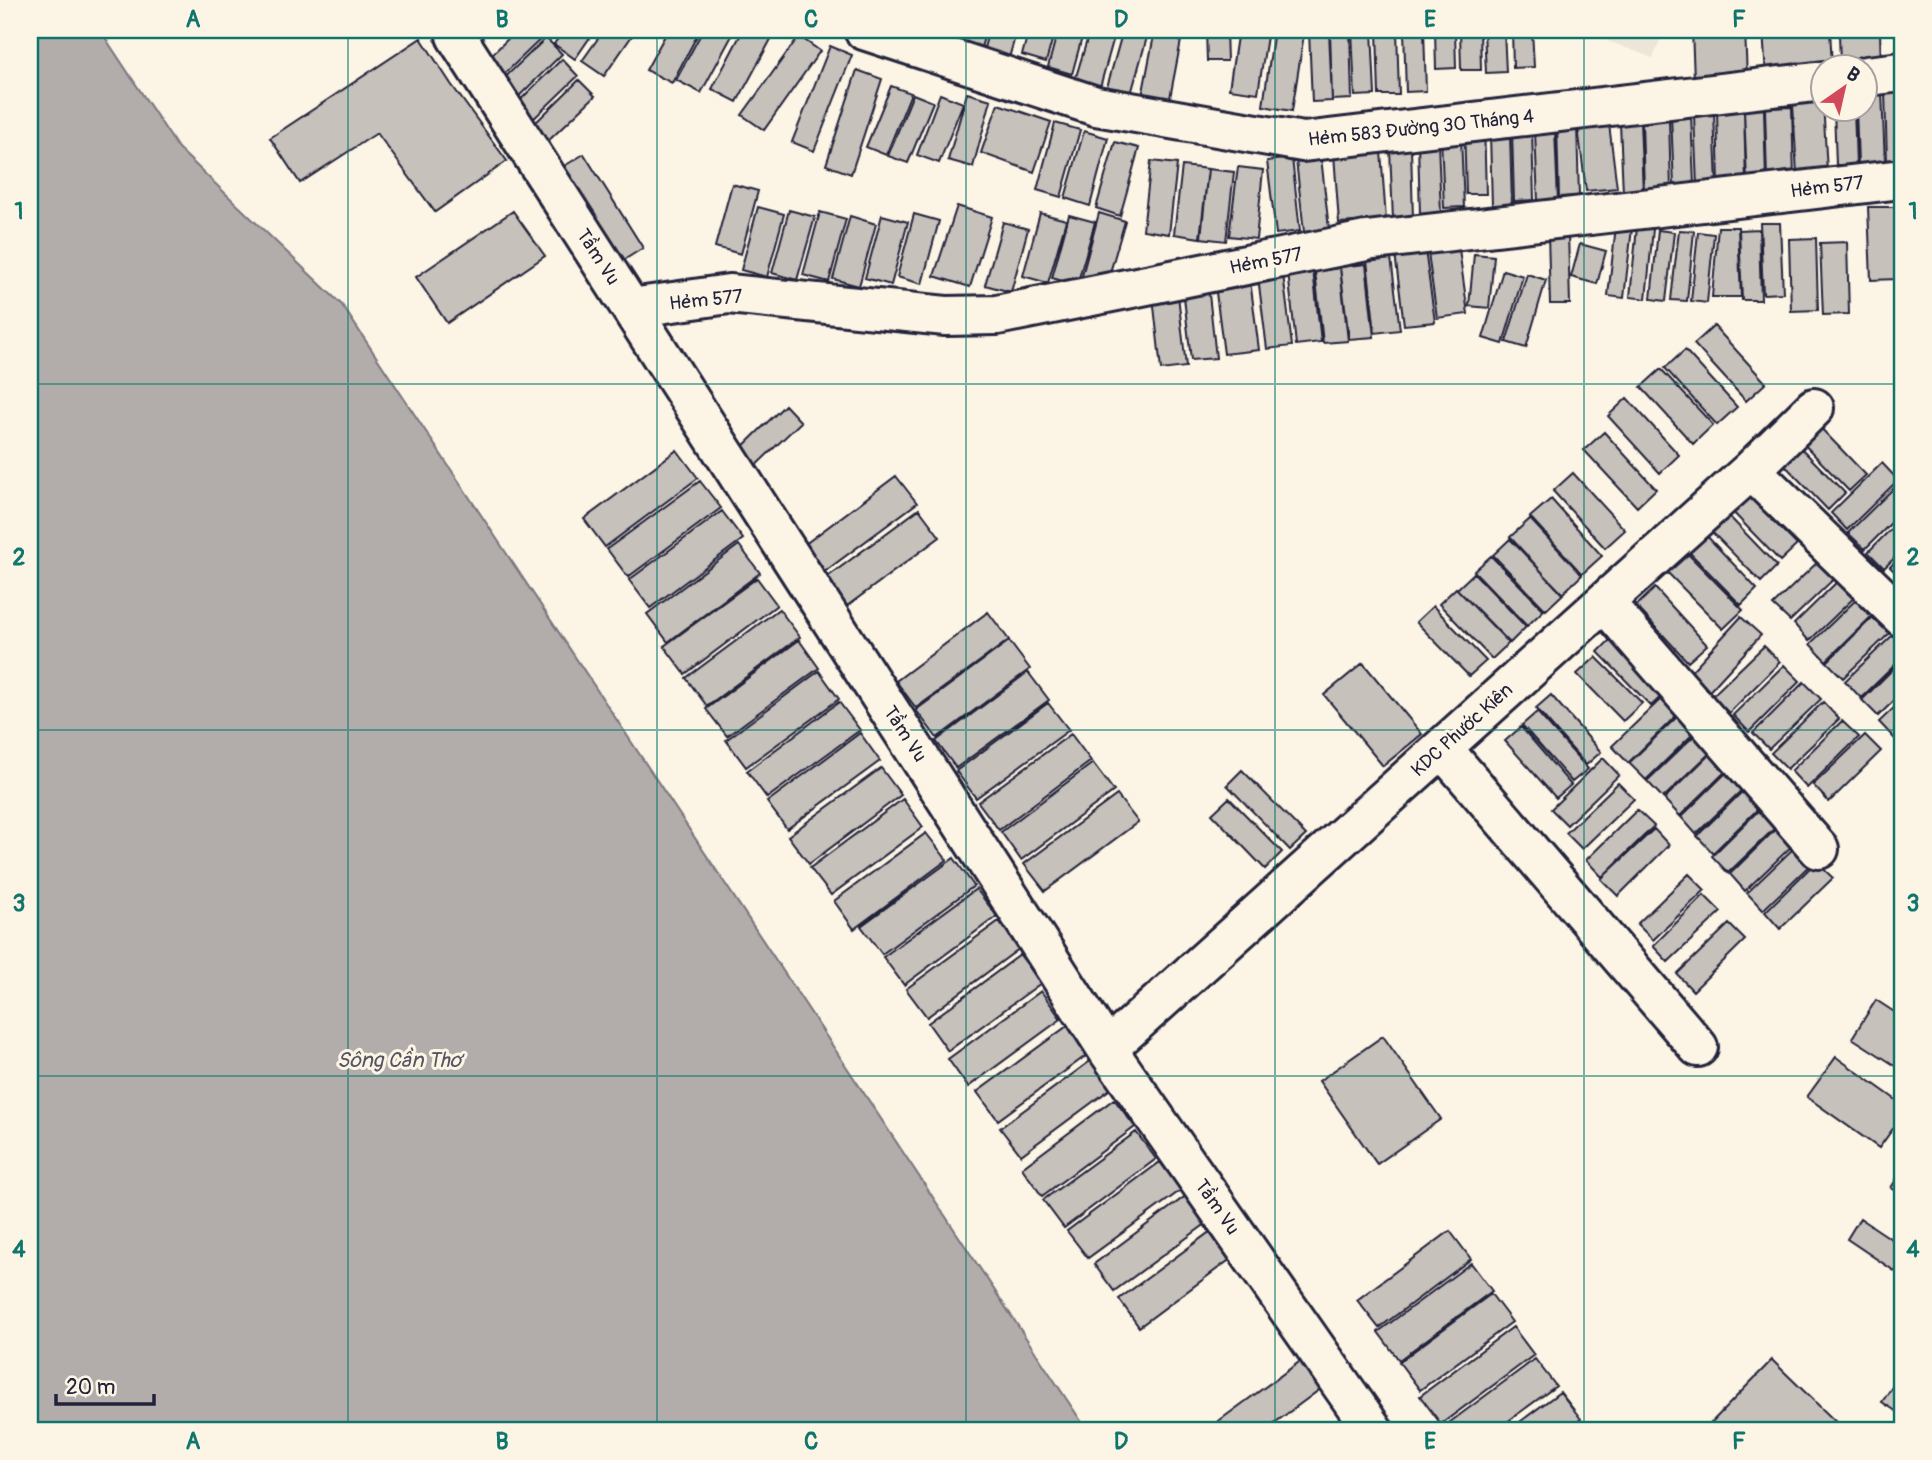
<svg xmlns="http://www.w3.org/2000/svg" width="1932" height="1460" viewBox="0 0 1932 1460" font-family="Pangolin,sans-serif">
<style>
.built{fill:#ece5d8}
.water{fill:#b2adab;stroke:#78757e;stroke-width:2}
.building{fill:#c6c1bb;stroke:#22223b;stroke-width:2}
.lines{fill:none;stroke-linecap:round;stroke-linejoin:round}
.minor-casing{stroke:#22223b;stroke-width:44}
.minor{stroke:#fcf5e5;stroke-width:38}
.grid{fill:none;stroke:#0f766e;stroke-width:2;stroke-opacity:0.55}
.labels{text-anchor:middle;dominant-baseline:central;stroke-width:6;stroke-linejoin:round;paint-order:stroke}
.street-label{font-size:19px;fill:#22223b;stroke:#fcf5e5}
.water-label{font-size:21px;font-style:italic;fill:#545362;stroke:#fcf5e5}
.neatline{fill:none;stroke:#0f766e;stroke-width:2.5}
.grid-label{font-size:23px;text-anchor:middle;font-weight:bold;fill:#0f766e}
</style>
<rect width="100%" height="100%" fill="#fcf5e5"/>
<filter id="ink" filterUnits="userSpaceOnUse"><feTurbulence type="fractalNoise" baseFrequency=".0143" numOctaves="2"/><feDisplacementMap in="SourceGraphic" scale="14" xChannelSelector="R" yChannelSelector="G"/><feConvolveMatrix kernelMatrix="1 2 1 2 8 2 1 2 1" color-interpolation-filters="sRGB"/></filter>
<g filter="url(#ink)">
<path class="built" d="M1579,30H1664L1653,58Z"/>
<path class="water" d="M30,30H100L178,148L342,305L1087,1430H30Z"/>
<path class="building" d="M517,30H544L547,33L495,83L479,67Z
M564,30H595L575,59L554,44Z
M604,30H636L604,76L582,61Z
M668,30H700L672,83L646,70Z
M703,30H735L701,93L676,80Z
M743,30H776L737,102L712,89Z
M959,30H986L980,51L955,43Z
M989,30H1017L1009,58L983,51Z
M1029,30H1055L1046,62L1022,55Z
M1058,30H1084L1072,74L1048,67Z
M1090,30H1116L1100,87L1075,80Z
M1123,30H1149L1131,94L1107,87Z
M1155,30H1183L1169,103L1142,97Z
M1206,30H1226L1227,61H1207Z
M1238,30H1268L1258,93L1229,89Z
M1274,30L1304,34L1292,111L1263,106Z
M1329,30L1332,101L1312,102L1309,31Z
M1330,30H1350L1352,99L1332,100Z
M1352,30H1372L1375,95L1355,96Z
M1377,30H1397L1399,95H1379Z
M1404,30H1424L1426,91L1406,92Z
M1435,30H1455L1456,68L1436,69Z
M1460,30H1480L1481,70H1461Z
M1484,30H1504L1506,72L1486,73Z
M1512,30H1532L1534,67L1513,68Z
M1692,30H1745L1747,78L1694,79Z
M1763,30H1830L1832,66L1766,76Z
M1880,32L1881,68L1840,66L1839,33Z
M799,36L820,51L764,130L742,115Z
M421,38L451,84L507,161L435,212L377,133L300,183L270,138Z
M546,38L562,54L510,105L494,88Z
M830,46L852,55L814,151L792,142Z
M562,59L578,76L526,126L511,109Z
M857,70L882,79L851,174L826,165Z
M579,80L595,96L543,146L528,130Z
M891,86L911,93L886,155L866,147Z
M1885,91H1902V161L1887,162Z
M1866,92H1882L1885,164H1858L1856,108H1866Z
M967,93L991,100L973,167L948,160Z
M913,94L933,102L908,163L888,156Z
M940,94L963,103L939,163L917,155Z
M1823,101L1827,172L1797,174L1793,104Z
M998,104L1051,122L1034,172L981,153Z
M1792,107L1794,179L1767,180L1765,108Z
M1834,108H1854L1856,165H1836Z
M1764,109L1766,180L1747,181L1744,110Z
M1744,111L1746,183L1719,184L1717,112Z
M1691,114L1694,185L1674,186L1671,115Z
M1714,114L1717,185L1697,186L1694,115Z
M1608,116L1617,188L1586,191L1577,119Z
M1669,119L1671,191L1644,192L1642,120Z
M1640,122L1643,193H1623L1620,123Z
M1055,123L1080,130L1061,197L1037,190Z
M1464,123H1484L1486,194H1466Z
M1577,125L1579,196L1559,197L1557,126Z
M1512,130H1532L1534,200L1514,201Z
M1555,130L1558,201L1538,202L1535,131Z
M1084,131L1108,138L1090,206L1065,198Z
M1510,134L1512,205H1492L1490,135Z
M1441,137H1461L1464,207L1444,208Z
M1115,142L1139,148L1120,216L1096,208Z
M1418,143H1438L1441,213L1420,214Z
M1411,148L1413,219L1393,220L1390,149Z
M1381,151L1386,220L1339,223L1334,154Z
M584,154L643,248L619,263L561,168Z
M1321,157L1329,229L1304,232L1296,160Z
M1292,158L1300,231L1276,234L1267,161Z
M1151,161L1177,164L1169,234L1143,230Z
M1182,166L1208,169L1200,238L1174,234Z
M1238,167L1263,170L1256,239L1229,236Z
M1208,169L1234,172L1226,241L1201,238Z
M732,184L758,191L741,254L715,247Z
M957,206L992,217L970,287L934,276Z
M758,207L784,214L767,277L741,270Z
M1868,207H1895L1897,279L1871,280Z
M789,210L815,217L797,280L772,273Z
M513,211L545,256L447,323L416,277Z
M820,212L846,219L829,282L803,275Z
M1040,213L1066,220L1048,283L1023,276Z
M1099,213L1125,221L1107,283L1082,276Z
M914,214L939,221L922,284L897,277Z
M882,215L908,222L891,285L865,278Z
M1069,215L1095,222L1077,285L1052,278Z
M850,216L876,224L859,286L833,279Z
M1003,222L1028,229L1011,292L985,285Z
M1760,223H1780L1783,293L1763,294Z
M1616,226L1632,228L1624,298L1608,296Z
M1637,227L1653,229L1646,299L1630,297Z
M1718,227H1738L1741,297H1712Z
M1759,229L1761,300H1742L1739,230Z
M1658,230L1674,232L1666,301L1651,299Z
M1679,230L1694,231L1687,301L1671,300Z
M1698,232L1714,234L1707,303L1691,301Z
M1568,233L1570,304H1550L1548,234Z
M1816,238L1818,310L1791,311L1789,239Z
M1458,242L1468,314L1437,318L1427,246Z
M1847,242L1849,314L1823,315L1820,243Z
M1580,244L1606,251L1597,284L1571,277Z
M1425,250L1435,322L1404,325L1395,254Z
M1474,254L1494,256L1489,308L1469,306Z
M1391,258L1400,330L1375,333L1367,260Z
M1366,264L1374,337L1349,339L1340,267Z
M1340,268L1348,341L1323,343L1315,271Z
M1313,270L1321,342L1296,345L1288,272Z
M1503,270L1523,276L1503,344L1483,338Z
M1283,274L1292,346L1267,349L1258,277Z
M1527,274L1546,280L1526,348L1506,342Z
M1250,280L1259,350L1224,354L1215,285Z
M1208,285L1216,358L1191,360L1183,288Z
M1178,295L1186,367L1161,370L1153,297Z
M1714,326L1766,383L1746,401L1694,344Z
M1685,350L1737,407L1717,425L1665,368Z
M1661,369L1713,425L1693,444L1641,387Z
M1627,398L1679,455L1660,473L1608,416Z
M785,405L801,422L749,472L733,456Z
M1813,420L1866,475L1849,491L1796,436Z
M1604,432L1656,489L1637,507L1584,450Z
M1792,439L1845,493L1828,510L1775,455Z
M677,450L698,478L605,547L584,519Z
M1882,463L1898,480L1847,530L1831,513Z
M1573,473L1625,530L1605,548L1553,491Z
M896,476L917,503L824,572L804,545Z
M700,481L721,508L628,577L607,549Z
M1900,482L1902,484V512L1865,549L1848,533Z
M1743,490L1797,545L1780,561L1727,506Z
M1551,499L1602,556L1582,574L1530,517Z
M919,509L940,537L847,606L826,578Z
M722,511L743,539L650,608L629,580Z
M1724,511L1777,566L1761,582L1708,528Z
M1902,518V551L1884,568L1868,552Z
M1530,519L1582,575L1562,594L1510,537Z
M1705,534L1757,589L1741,605L1688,551Z
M1510,539L1563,594L1546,610L1493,555Z
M739,545L760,573L668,642L647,614Z
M1685,551L1743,610L1723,629L1665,570Z
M1826,554L1842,571L1790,621L1773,605Z
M1902,555V579L1890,567Z
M1491,556L1544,610L1527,626L1474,571Z
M1474,573L1526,627L1510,643L1457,589Z
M1845,574L1862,590L1809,641L1794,624Z
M757,578L777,605L685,674L664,646Z
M1456,588L1509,643L1492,659L1439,604Z
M1655,588L1707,645L1688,662L1636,606Z
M1862,594L1878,610L1826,661L1810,644Z
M1433,606L1486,661L1469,676L1416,622Z
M779,609L800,637L707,706L686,678Z
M1879,611L1895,628L1843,678L1827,662Z
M988,612L1009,640L916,708L896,681Z
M1741,617L1761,635L1704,697L1684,679Z
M1897,631L1902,636V658L1861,698L1845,681Z
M1615,635L1668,690L1651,706L1598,652Z
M799,640L819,668L727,736L706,709Z
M1009,641L1030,669L937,738L916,710Z
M1764,646L1780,662L1729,713L1712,696Z
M1596,657L1642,703L1623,721L1577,674Z
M1902,660V693L1878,716L1862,700Z
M1363,663L1422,734L1383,766L1324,695Z
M1784,665L1800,681L1749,732L1733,715Z
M819,671L839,699L746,767L726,740Z
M1028,672L1049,700L956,768L936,741Z
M1804,682L1821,699L1769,749L1753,733Z
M1551,695L1601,752L1586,765L1536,708Z
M1664,696L1680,712L1628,763L1612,746Z
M1902,700V732L1895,739L1879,722Z
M839,702L860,730L767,798L747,771Z
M1823,702L1839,719L1787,769L1771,753Z
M1048,703L1069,730L976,798L956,771Z
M1537,712L1588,769L1572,782L1522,725Z
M1681,713L1697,730L1646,780L1629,763Z
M1842,721L1859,737L1807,788L1791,771Z
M1521,727L1571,785L1556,798L1505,741Z
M1699,731L1715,748L1663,798L1647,781Z
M860,733L880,761L787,829L767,802Z
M1071,734L1091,761L999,830L978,802Z
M1865,735L1881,751L1829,802L1813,785Z
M1715,749L1732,765L1680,816L1664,799Z
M1603,758L1619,775L1567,825L1551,809Z
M1093,763L1114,791L1021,860L1001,832Z
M1732,767L1749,783L1696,834L1681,817Z
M881,768L901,795L809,864L788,836Z
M1242,770L1306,835L1290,850L1227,785Z
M1618,783L1634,799L1582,849L1566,833Z
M1748,786L1765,802L1713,853L1697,836Z
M1117,795L1138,822L1045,891L1024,864Z
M1229,798L1282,852L1265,869L1212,814Z
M903,799L923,827L831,895L810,868Z
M1763,806L1780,823L1728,873L1712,856Z
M1637,810L1654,826L1602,877L1586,860Z
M1781,824L1798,840L1745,891L1730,874Z
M1654,829L1669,845L1618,896L1601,879Z
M926,833L947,860L854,929L834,901Z
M1799,843L1815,860L1763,910L1747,893Z
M954,858L974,886L882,954L861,926Z
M1816,862L1833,878L1780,929L1765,912Z
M1689,874L1705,890L1653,940L1637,924Z
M976,889L997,916L904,985L883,957Z
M1704,895L1721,912L1668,962L1653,946Z
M999,921L1020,948L927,1017L906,989Z
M1729,924L1745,940L1693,991L1677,974Z
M1020,955L1041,983L948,1051L928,1023Z
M1041,991L1061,1019L968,1087L948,1059Z
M1876,1000L1902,1017V1070L1852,1038Z
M1070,1024L1091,1052L998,1120L977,1092Z
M1383,1036L1441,1119L1377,1164L1319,1081Z
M1836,1057L1902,1104V1116L1879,1148L1807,1097Z
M1093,1059L1113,1087L1021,1155L1000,1128Z
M1114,1099L1135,1127L1042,1196L1022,1168Z
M1136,1132L1156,1159L1064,1228L1043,1200Z
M1160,1162L1181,1190L1088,1258L1067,1231Z
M1902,1170V1194L1891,1188Z
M1187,1195L1207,1223L1114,1291L1094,1264Z
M1860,1218L1902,1246V1276L1847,1239Z
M1211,1231L1232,1258L1139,1327L1119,1299Z
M1450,1231L1471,1259L1379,1328L1357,1300Z
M1471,1263L1492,1291L1399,1360L1378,1332Z
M1491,1294L1512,1322L1420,1390L1399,1362Z
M1513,1327L1534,1355L1441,1424L1420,1396Z
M1535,1359L1556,1386L1496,1430H1444L1442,1428Z
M1302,1360L1323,1387L1265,1430H1211L1209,1428Z
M1772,1360L1844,1430H1704Z
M1900,1375L1902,1377V1415L1882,1402Z
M1560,1392L1581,1419L1566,1430H1509Z"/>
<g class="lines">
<g class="minor-casing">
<path id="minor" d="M463,30L456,36L1107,1049L1373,1430
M864,30L1096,106L1303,142L1824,81
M1866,76L1902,72
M631,308L729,294L946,316L997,315L1366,241L1902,179
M1751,470L1902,617
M1604,602L1819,849
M1442,748L1698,1047
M1107,1049L1751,470L1814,408"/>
</g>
<use href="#minor" class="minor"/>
</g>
</g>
<path class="grid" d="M348,30V1430M657,30V1430M966,30V1430M1275,30V1430M1584,30V1430M30,384H1902M30,730H1902M30,1076H1902"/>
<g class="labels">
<g class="street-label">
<text transform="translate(1421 128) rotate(-6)">Hẻm 583 Đường 30 Tháng 4</text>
<text transform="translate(1827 187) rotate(-7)">Hẻm 577</text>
<text transform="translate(598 257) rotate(57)">Tầm Vu</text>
<text transform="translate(1266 261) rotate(-11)">Hẻm 577</text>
<text transform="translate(706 300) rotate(-6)">Hẻm 577</text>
<text transform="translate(1462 730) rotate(-42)">KDC Phước Kiên</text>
<text transform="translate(905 734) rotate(57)">Tầm Vu</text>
<text transform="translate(1217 1207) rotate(55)">Tầm Vu</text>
</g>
<g class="water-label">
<text x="399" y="1060">Sông Cần Thơ</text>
</g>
</g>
<rect width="1932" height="1460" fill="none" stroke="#fcf5e5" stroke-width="77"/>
<g transform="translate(1844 88) rotate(34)"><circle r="33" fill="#fcf5e5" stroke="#a5a1a1" stroke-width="2"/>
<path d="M0-5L12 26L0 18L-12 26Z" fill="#d1495b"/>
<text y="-10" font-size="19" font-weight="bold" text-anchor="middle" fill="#22223b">B</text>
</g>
<path d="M56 1394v10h98v-10" fill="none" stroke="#22223b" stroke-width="3.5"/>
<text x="66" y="1394" font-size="21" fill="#22223b" stroke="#fcf5e5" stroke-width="5" paint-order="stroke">20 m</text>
<rect x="38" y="38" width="1856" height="1384" class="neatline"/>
<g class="grid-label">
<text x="193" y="27">A</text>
<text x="502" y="27">B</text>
<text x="811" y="27">C</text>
<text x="1121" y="27">D</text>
<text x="1430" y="27">E</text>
<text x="1739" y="27">F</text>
<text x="19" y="219">1</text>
<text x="1913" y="219">1</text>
<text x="19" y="565">2</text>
<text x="1913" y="565">2</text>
<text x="19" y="911">3</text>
<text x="1913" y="911">3</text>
<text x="19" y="1257">4</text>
<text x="1913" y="1257">4</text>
<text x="193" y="1449">A</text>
<text x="502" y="1449">B</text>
<text x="811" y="1449">C</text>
<text x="1121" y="1449">D</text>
<text x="1430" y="1449">E</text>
<text x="1739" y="1449">F</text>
</g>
</svg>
